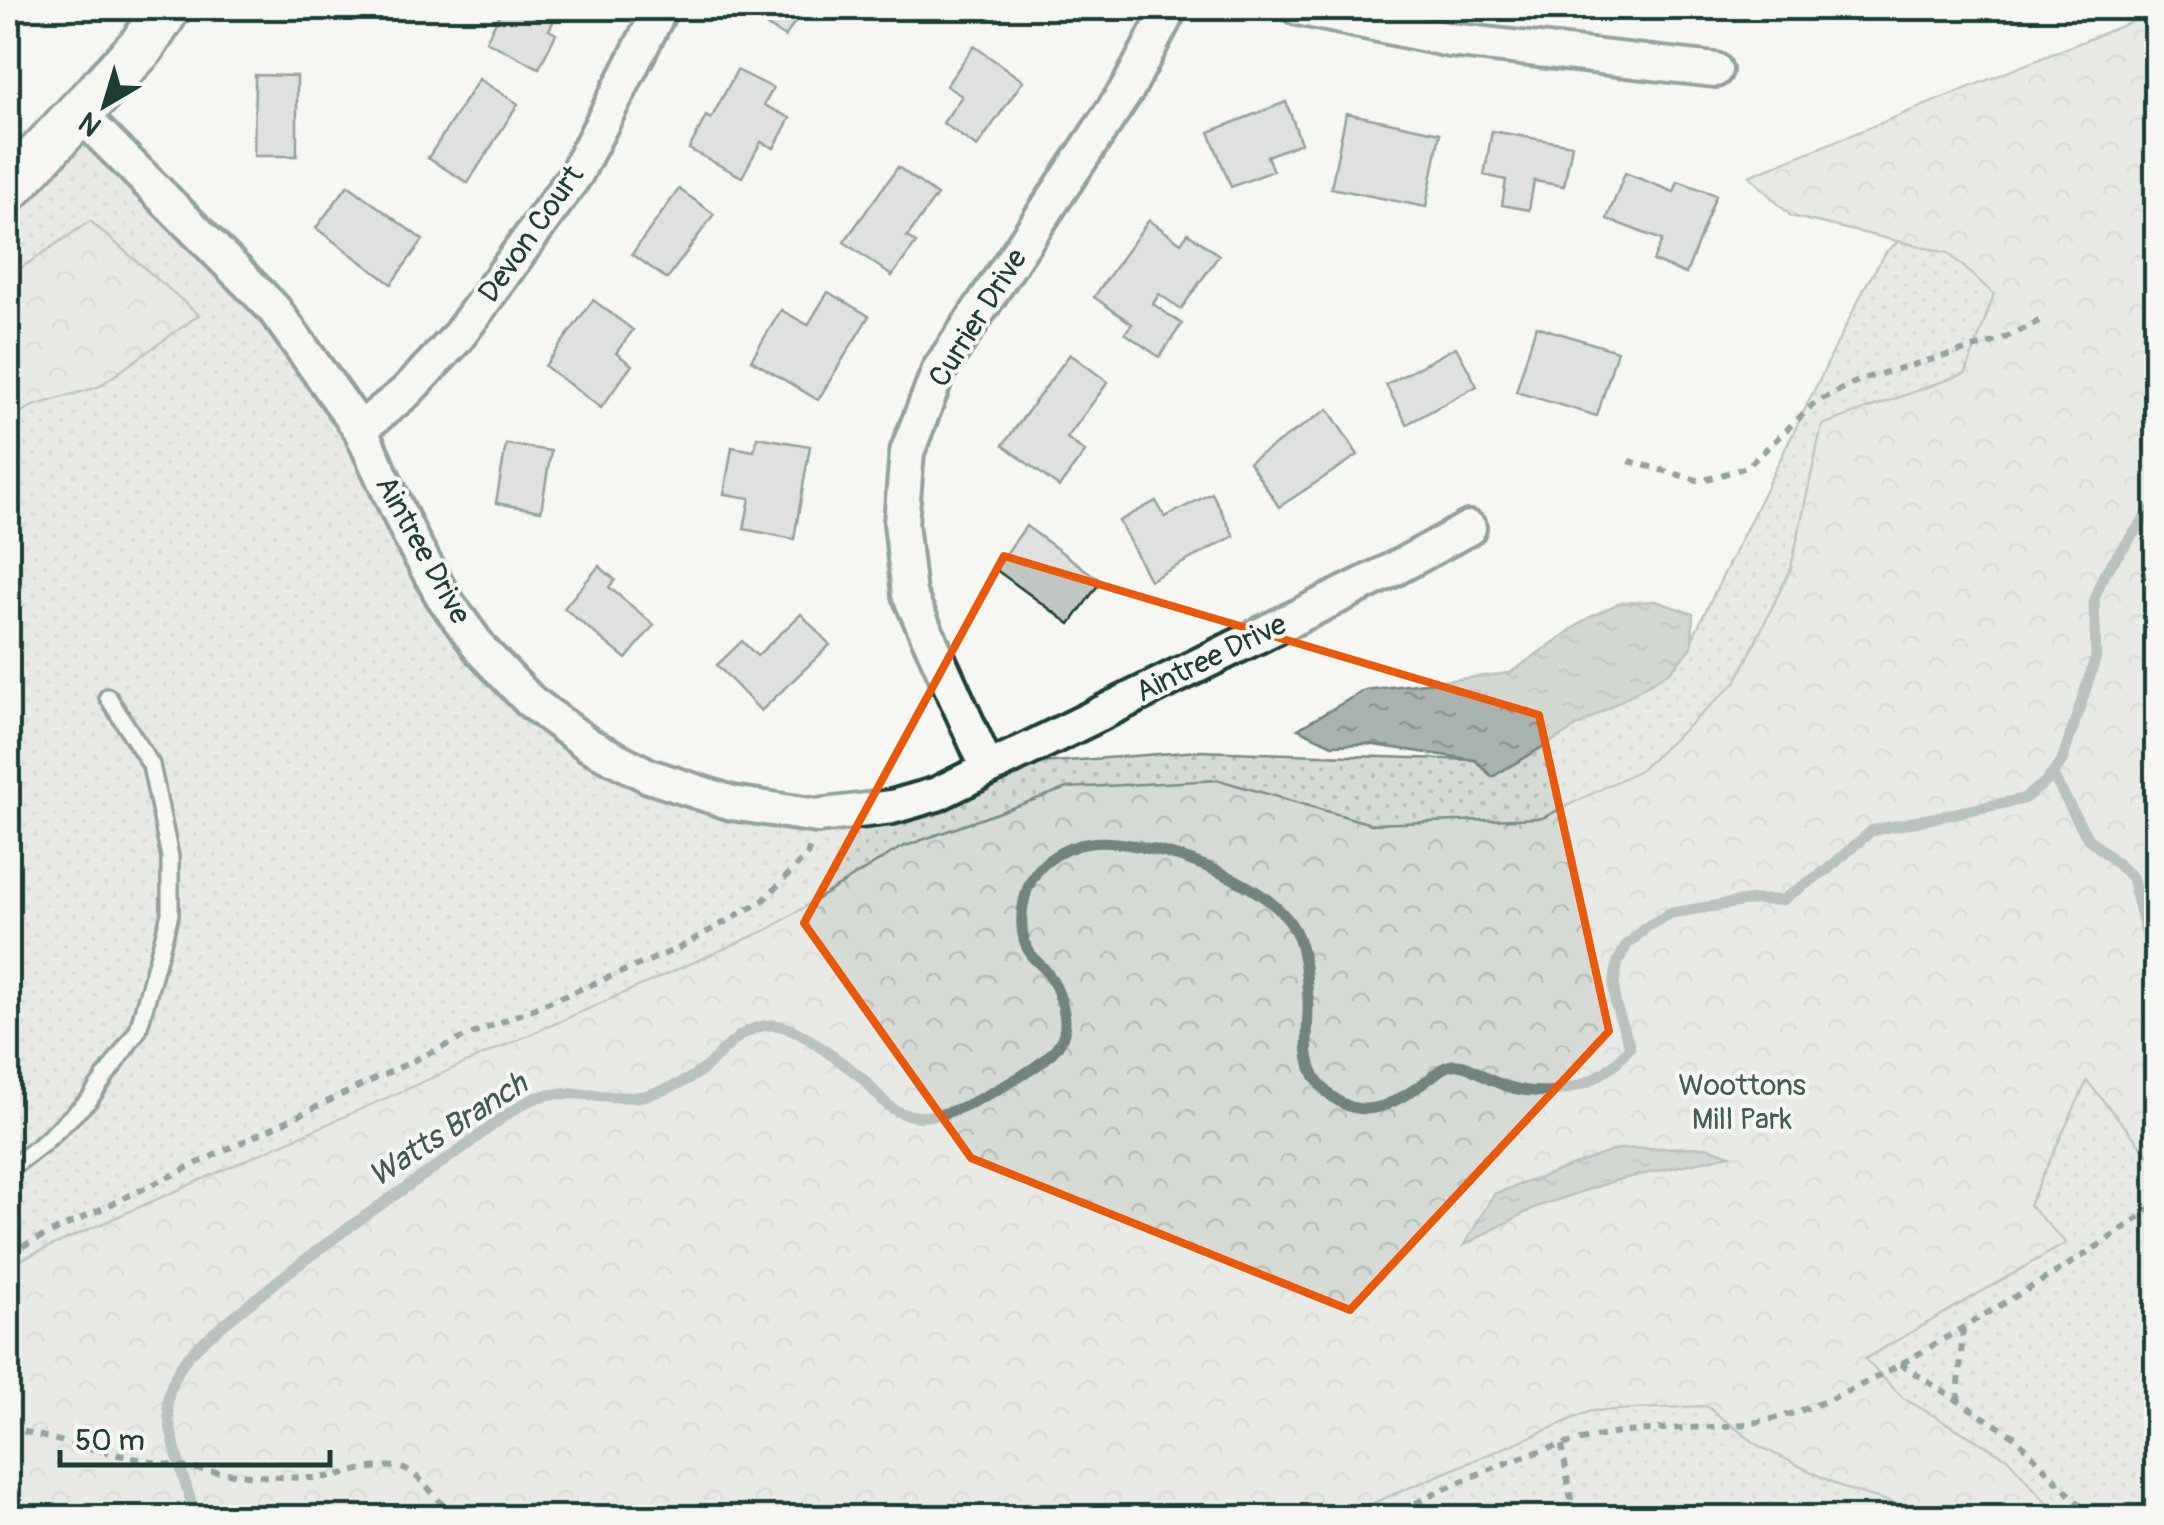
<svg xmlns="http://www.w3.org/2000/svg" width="2164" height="1525" viewBox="0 0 2164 1525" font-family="Pangolin,sans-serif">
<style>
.grass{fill:url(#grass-dots);stroke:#7a8c85;stroke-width:2.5}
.forest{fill:url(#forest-crowns);stroke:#7a8c85;stroke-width:2.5}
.water{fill:url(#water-ripples);stroke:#72847d;stroke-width:2.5}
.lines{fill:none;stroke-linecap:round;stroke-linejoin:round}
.stream{stroke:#72847d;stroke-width:11}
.building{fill:#c1c8c3;stroke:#1f3d34;stroke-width:2.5}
.lane-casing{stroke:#1f3d34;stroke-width:22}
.street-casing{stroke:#1f3d34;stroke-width:40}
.secondary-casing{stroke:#1f3d34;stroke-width:52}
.path{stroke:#1f3d34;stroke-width:6;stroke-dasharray:8 8;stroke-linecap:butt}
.lane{stroke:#f6f6f2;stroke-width:15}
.street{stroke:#f6f6f2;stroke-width:32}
.secondary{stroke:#f6f6f2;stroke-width:45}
.marked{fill:none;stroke:#e8590c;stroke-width:8;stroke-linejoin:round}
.labels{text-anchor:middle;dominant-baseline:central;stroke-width:8;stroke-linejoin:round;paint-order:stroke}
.street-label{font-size:30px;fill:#1f3d34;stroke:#f6f6f2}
.park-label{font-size:30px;fill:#445d54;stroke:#f6f6f2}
.water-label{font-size:32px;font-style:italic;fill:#425a52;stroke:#f6f6f2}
</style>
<defs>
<pattern id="grass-dots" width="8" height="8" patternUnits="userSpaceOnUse" patternTransform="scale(2.5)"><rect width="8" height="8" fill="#d6dbd6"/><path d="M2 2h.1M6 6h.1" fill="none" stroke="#b7bdb8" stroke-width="1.8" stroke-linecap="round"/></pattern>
<pattern id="forest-crowns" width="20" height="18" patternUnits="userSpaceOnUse" patternTransform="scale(2.5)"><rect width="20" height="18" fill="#d6dbd6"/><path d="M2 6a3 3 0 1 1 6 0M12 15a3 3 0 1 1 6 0" fill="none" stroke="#b7bdb8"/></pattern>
<pattern id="water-ripples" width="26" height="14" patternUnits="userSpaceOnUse" patternTransform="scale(2.5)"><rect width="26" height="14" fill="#aab3ae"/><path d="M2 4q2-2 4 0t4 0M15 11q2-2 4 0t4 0" fill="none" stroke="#8a938e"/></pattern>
</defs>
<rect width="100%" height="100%" fill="#f6f6f2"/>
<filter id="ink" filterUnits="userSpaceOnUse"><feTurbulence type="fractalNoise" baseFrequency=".01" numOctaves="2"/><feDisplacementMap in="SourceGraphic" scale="20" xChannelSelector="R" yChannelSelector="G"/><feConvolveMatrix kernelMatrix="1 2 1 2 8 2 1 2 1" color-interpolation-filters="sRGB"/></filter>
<g filter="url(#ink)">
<path class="grass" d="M2156,21V1517H8V189L80,114L273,308L443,597L589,745L817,816L987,767L1198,751L1504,761L1682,659L1866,285L1886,252Z"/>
<path class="forest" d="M2156,12V1164L2087,1081L2029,1205L2066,1243L1865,1359L1903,1398L2007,1458L2059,1517H1943L1846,1489L1759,1446L1706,1406L1591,1411L1340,1517H8V1265L769,929L900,848L1067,788L1219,780L1371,824L1542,818L1642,769L1736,682L1791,568L1822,425L1966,373L1994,294L1948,253L1791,216L1749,176Z
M90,221L199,315L98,387L33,406L8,420V277Z"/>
<path class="water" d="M1656,601L1693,614L1692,647L1671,671L1492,777L1475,760L1367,744L1332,745L1298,729L1365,690L1510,673L1588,618L1619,603Z
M1707,1147L1730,1155L1617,1180L1536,1207L1464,1245L1494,1194L1618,1149Z"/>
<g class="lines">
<path class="stream" d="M2052,774L2087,837L2132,877L2156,974
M197,1518C188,1494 165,1423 168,1400C169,1388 178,1369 185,1360C201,1341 224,1325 243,1309C311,1252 383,1203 456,1153C480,1137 512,1106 538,1097C573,1087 620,1103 648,1095C667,1090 692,1080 707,1066C726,1049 741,1027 770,1025C784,1024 798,1032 810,1040C828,1053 847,1065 863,1079C874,1089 882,1103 895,1110C926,1126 961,1109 989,1094C1012,1081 1057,1060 1064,1033C1068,1014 1058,986 1046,971C1042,965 1035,961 1031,955C1014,929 1022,884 1044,864C1065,846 1090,840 1116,843C1168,848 1275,883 1297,935C1305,953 1307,979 1308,1000C1309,1034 1299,1066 1327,1092C1361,1124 1392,1105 1425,1082C1434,1076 1442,1066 1452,1065C1466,1063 1481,1075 1493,1081C1543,1103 1596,1091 1630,1047L1615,1003L1614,984L1618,961L1627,945L1648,926L1671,913L1752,900H1782L1828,869L1871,831L2023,799L2046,782L2062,761L2096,657L2094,599L2104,574L2156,503"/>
</g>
<path class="building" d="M503,8H560L549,30L556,34L539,68L486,41Z
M754,8H804L785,37L750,15Z
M974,46L1023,81L977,147L943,123L962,96L946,86Z
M737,70L773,88L764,105L790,118L774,148L761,142L742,177L689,149L706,116L711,119Z
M255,75L297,76V156H254Z
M479,79L518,104L468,183L428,158Z
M1286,102L1301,143L1267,156L1273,171L1231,187L1209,132Z
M1346,113L1440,133L1426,207L1331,188Z
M1492,131L1572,145L1564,186L1534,181L1529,210L1502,205L1506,180L1484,175Z
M898,167L937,195L907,237L916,243L892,276L844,242Z
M1625,173L1674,192L1678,181L1716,195L1686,274L1653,261L1662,240L1607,219Z
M348,185L423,240L391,284L316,228Z
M679,189L714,214L667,279L632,254Z
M1149,220L1181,243L1188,233L1219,255L1181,309L1159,294L1153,304L1182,324L1159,357L1125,333L1132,324L1094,297Z
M828,292L869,316L818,400L751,360L781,310L808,325Z
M593,300L633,330L616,353L632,365L601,408L545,366Z
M1536,326L1617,351L1597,416L1516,392Z
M1456,347L1477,386L1407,424L1386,385Z
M1070,354L1108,382L1067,438L1085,452L1059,487L1003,445Z
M1328,409L1358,455L1279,507L1249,462Z
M757,437L810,446L794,539L744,529L750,498L724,494L732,447L754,451Z
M506,444L551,451L541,511L496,503Z
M1212,493L1234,536L1150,580L1119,521L1156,501L1165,517Z
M1026,526L1101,581L1070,624L995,569Z
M599,566L615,580L609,587L654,625L626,659L564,608Z
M801,614L830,645L761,711L717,665L742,641L757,656Z"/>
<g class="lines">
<g class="lane-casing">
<path id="lane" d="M8,1170L41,1145L89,1100L138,1030L170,914V857L151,765L108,697"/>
</g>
<g class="street-casing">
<path id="street" d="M1298,8L1450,40L1715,70
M80,114L273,308L360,429L412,541L443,597L482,651L530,701L589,745L649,776L732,803L817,816L892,807L937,794L1396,568L1469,528
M360,429L406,392L457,338L576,174L661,8
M987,767L909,594L901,523L907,452L939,370L1128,88L1170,8"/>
</g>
<g class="secondary-casing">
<path id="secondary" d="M8,189L142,46L167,8"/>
</g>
<path class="path" d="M1629,461L1701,481L1747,467L1816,402L1862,379L1998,341L2039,321
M8,1253L453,1042L677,949L764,900L807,855L810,847
M1900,1364L2015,1437L2092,1518
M1958,1401L1963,1327
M8,1427C112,1456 203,1477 312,1478C339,1478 369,1464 396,1467C418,1469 439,1502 453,1518
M1562,1445L1574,1518
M1387,1518C1464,1477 1550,1439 1637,1431C1685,1426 1733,1430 1780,1417C1851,1397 1915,1356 1977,1319C2038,1283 2100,1248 2156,1205"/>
<use href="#lane" class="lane"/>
<use href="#street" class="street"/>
<use href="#secondary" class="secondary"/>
</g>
</g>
<path d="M0 0H2164V1525H0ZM1004,556L1539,715L1609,1031L1350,1310L971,1158L804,923Z" fill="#f6f6f2" fill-opacity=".55" fill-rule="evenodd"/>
<path class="marked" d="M1004,556L1539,715L1609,1031L1350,1310L971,1158L804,923Z"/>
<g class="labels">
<g class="street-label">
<text transform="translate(531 234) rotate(-55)">Devon Court</text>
<text transform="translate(978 318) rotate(-58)">Currier Drive</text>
<text transform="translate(423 550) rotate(61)">Aintree Drive</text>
<text transform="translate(1211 658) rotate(-26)">Aintree Drive</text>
</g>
<g class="park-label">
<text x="1742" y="1085">Woottons<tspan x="1742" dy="34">Mill Park</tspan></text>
</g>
<g class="water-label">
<text transform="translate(448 1130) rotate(-33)">Watts Branch</text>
</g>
</g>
<rect width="2164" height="1525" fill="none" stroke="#f6f6f2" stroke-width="40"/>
<rect x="20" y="20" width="2124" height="1485" fill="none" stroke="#1f3d34" stroke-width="4" filter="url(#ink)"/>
<g transform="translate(105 105) rotate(218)" stroke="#f6f6f2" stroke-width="8" paint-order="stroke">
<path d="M0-8L18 38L0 25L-18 38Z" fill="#1f3d34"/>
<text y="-15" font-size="28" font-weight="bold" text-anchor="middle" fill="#1f3d34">N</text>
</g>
<path d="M60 1450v15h270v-15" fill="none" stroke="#1f3d34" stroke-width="5"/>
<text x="75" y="1450" font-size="30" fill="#1f3d34" stroke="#f6f6f2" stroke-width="8" paint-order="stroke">50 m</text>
</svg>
